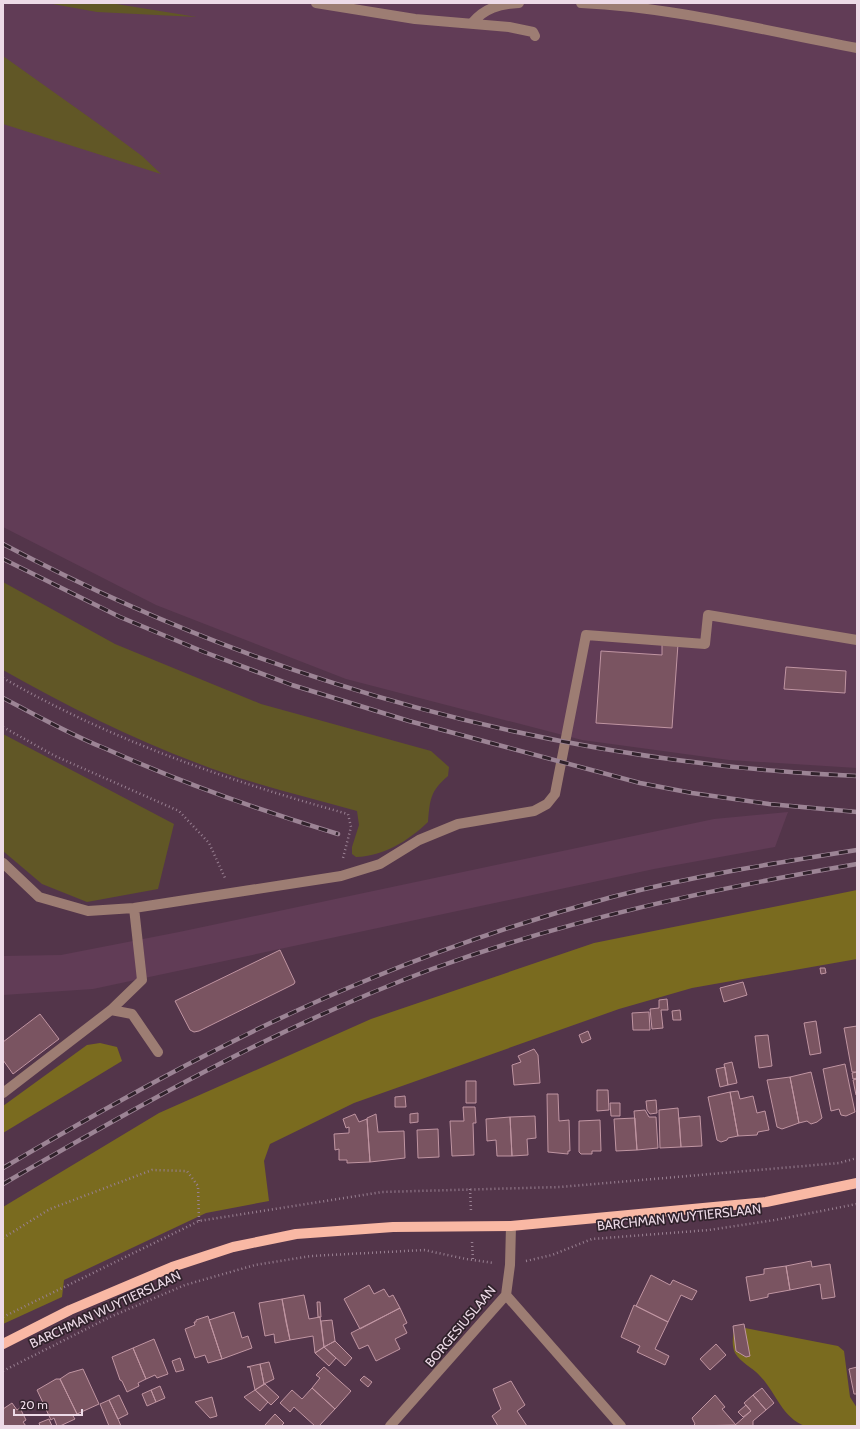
<svg xmlns="http://www.w3.org/2000/svg" width="860" height="1429" viewBox="0 0 860 1429" font-family="Cabin,sans-serif">
<style>
.built{fill:#613c56}
.green{fill:#615726}
.forest{fill:#7a6b1f}
.building{fill:#7a5461;stroke:#c095a2}
.lines{fill:none;stroke-linecap:round;stroke-linejoin:round}
.path{stroke:#998092;stroke-width:2.5;stroke-dasharray:1 3;stroke-linecap:butt}
.minor{stroke:#9d7d73;stroke-width:10}
.major{stroke:#f9b8a4;stroke-width:10}
.rail-casing{stroke:#9c8495;stroke-width:4.5}
.rail{stroke:#30222b;stroke-width:3;stroke-dasharray:9;stroke-linecap:butt}
.labels{text-anchor:middle;dominant-baseline:central;stroke-width:3.5;stroke-linejoin:round;paint-order:stroke}
.street-label{font-size:13px;fill:#eddae7;stroke:#30222b}
</style>
<rect width="100%" height="100%" fill="#53354a"/>
<path class="built" d="M3,3H857V768L729,760L582,740L346,679L156,605L3,527Z
M788,812L775,847L654,869L93,989L3,995V956L61,955L179,932L714,819Z"/>
<path class="green" d="M47,3H110L197,17L97,12Z
M3,56L107,130L142,156L161,174L3,124Z
M3,582L115,644L261,704L431,751L449,767L448,776C430,791 430,800 428,822C408,841 384,856 356,857L352,854V847L359,825L357,811C304,796 248,783 197,763C130,738 65,705 3,670Z
M3,734L174,824L158,889L87,902L42,884L3,851Z"/>
<path class="forest" d="M857,890V959L692,988L619,1009L354,1103L270,1144L264,1161L269,1201L206,1213L64,1280L62,1297L3,1324V1207L159,1113L371,1019L594,943Z
M100,1043L117,1047L122,1061L3,1133V1106L87,1045Z
M735,1326L838,1346L844,1351L850,1397L857,1408V1426C846,1426 814,1429 805,1426C782,1418 775,1391 760,1376C752,1367 741,1363 735,1353C731,1344 733,1335 735,1326Z"/>
<path class="building" d="M662,644H678L672,728L596,723L601,651L662,655Z
M786,667L846,671L845,693L784,689Z
M280,950L295,982L294,984L199,1031L194,1032L190,1030L175,1001Z
M820,968H825L826,973L821,974Z
M743,982L747,995L724,1002L720,988Z
M667,999L668,1010H661L663,1028L652,1029L650,1009L659,1008V1000Z
M680,1010L681,1020H673L672,1011Z
M649,1012L650,1030H633L632,1013Z
M40,1014L59,1039L13,1074L3,1060V1042Z
M816,1021L821,1053L810,1055L804,1023Z
M857,1026V1072H852L844,1028Z
M588,1031L591,1039L582,1043L579,1035Z
M768,1035L772,1066L759,1068L755,1036Z
M534,1049L538,1055L540,1083L514,1085L512,1065L521,1062L518,1056Z
M732,1062L737,1083L728,1085L724,1064Z
M845,1064L855,1112L846,1116L841,1115L839,1109L831,1111L823,1069Z
M725,1067L728,1085L720,1087L716,1069Z
M811,1072L822,1118L817,1122L811,1124L807,1121L799,1123L790,1077Z
M857,1072V1078L853,1079L852,1073Z
M790,1077L799,1123L782,1129L777,1127L767,1080Z
M857,1079V1094L856,1095L853,1080Z
M466,1081H476V1103H466Z
M597,1090H608L609,1110L597,1111Z
M738,1091L740,1099L753,1096L757,1113L765,1111L769,1130L758,1132L757,1135L738,1136L730,1092Z
M730,1092L738,1136L728,1138L727,1140L721,1142L717,1140L708,1097Z
M547,1094H558L559,1121L569,1120L570,1151H568V1154L548,1152Z
M405,1096L406,1107H395V1097Z
M656,1100L657,1113L650,1114L647,1110L646,1101Z
M610,1103H620V1116H611Z
M463,1107H475L476,1123H473L474,1155L452,1156L450,1121H464Z
M678,1108L681,1147L660,1148L659,1110Z
M645,1110L649,1117H656L658,1148L637,1150L634,1111Z
M418,1113V1122L410,1123V1114Z
M355,1114L359,1122L367,1119L370,1162L347,1163V1160H339V1149L335,1150L334,1134L349,1133V1127L346,1128L343,1119Z
M376,1114L378,1132L404,1131L405,1158L370,1162L367,1118Z
M535,1116L536,1138L527,1139L528,1155L512,1156L510,1117Z
M700,1116L702,1146L681,1147L679,1118Z
M510,1117L512,1156H497L496,1140L487,1141L486,1119Z
M635,1118L637,1150L616,1151L614,1119Z
M600,1120L601,1151H592V1154H581L579,1152V1121Z
M438,1129L439,1157L418,1158L417,1130Z
M811,1261L812,1267L830,1264L835,1297L822,1299L820,1284L790,1290L786,1266Z
M786,1266L790,1290L768,1294V1297L750,1301L746,1277L764,1274V1269Z
M651,1275L670,1285L673,1280L697,1291L692,1300L681,1295L668,1322L636,1306Z
M369,1285L374,1294L384,1289L389,1297L393,1295L400,1308L360,1329L344,1299Z
M304,1295L309,1319L320,1317L324,1347L315,1353L313,1336L290,1340L286,1322L282,1299Z
M282,1299L290,1340L275,1343L274,1334L265,1336L259,1303Z
M317,1302H320L321,1317H318Z
M634,1305L668,1322L655,1349L669,1356L665,1365L637,1352L640,1346L621,1337Z
M400,1308L407,1323L403,1325L407,1333L395,1339L400,1349L376,1361L368,1345L359,1349L351,1333Z
M234,1312L242,1338L248,1336L252,1348L222,1359L209,1320Z
M208,1316L222,1359L208,1363L205,1355L195,1358L185,1329L195,1325L194,1322H196V1320Z
M332,1320L335,1341L324,1347L321,1321Z
M744,1324L750,1356L746,1357L736,1351L733,1326Z
M154,1339L168,1374L157,1378L155,1375L146,1379L133,1348Z
M335,1341L352,1358L345,1366L324,1347Z
M716,1344L726,1355L710,1370L700,1359Z
M324,1347L336,1358L329,1366L315,1353Z
M133,1348L146,1379L138,1383L139,1386L127,1392L122,1381L120,1380L112,1357Z
M180,1358L184,1370L176,1372L172,1361Z
M269,1362L274,1379L264,1384L260,1364Z
M260,1364L264,1384L255,1390L250,1367H247Z
M324,1367L351,1391L335,1409L312,1388L320,1378L316,1375Z
M857,1367V1394H854L849,1369Z
M83,1369L99,1404L77,1414L60,1379L69,1373Z
M364,1376L372,1382L368,1387L360,1380Z
M56,1379H60L77,1414L73,1416L75,1419L60,1426H57L54,1418L51,1420L37,1390Z
M511,1381L525,1405L517,1411L527,1426H498L492,1416L501,1409L493,1389Z
M265,1384L279,1397L271,1405L255,1390Z
M160,1386L165,1398L156,1402L151,1390Z
M312,1388L335,1409L319,1426H315L294,1407L290,1412L280,1403L292,1390L302,1399Z
M762,1388L774,1403L766,1410L753,1395Z
M151,1390L156,1402L147,1406L142,1394Z
M255,1390L268,1402L260,1411L244,1397Z
M119,1395L128,1414L118,1419L109,1400Z
M715,1395L725,1407L722,1409L736,1425L693,1426L695,1424L692,1418Z
M753,1395L766,1410L753,1421V1426H734L751,1411L744,1403Z
M212,1397L217,1416L210,1418L195,1402Z
M109,1400L118,1419L121,1426H109L100,1404Z
M12,1403L17,1410L20,1408L26,1420L23,1422L26,1426H3V1409Z
M746,1405L751,1411L743,1417L738,1412Z
M275,1414L284,1423L281,1426H267L265,1425Z
M49,1419L52,1426H40L39,1423Z"/>
<g class="lines">
<path class="path" d="M3,678C111,740 228,781 348,814L351,827L343,858
M3,727L55,756L179,811L209,843L225,878
M470,1189L471,1211
M3,1238L50,1209L152,1170L187,1171L198,1186L199,1221
M472,1242L473,1260
M526,1261L552,1255L592,1239L709,1230L775,1220L857,1204
M3,1317L199,1221L382,1192L560,1187L839,1163L857,1158
M3,1371L110,1317L185,1285L255,1265L311,1256L424,1250L466,1259L494,1263"/>
<path class="minor" d="M316,3L415,19L509,27L533,32L535,36
M581,3C673,7 766,31 857,48
M472,23C485,8 499,4 519,3
M3,863L39,897L88,911L134,908L341,876L380,864L419,840L458,824L534,811L547,804L555,794L586,635L705,644L708,615L857,640
M111,1010L132,1014L158,1052
M3,1093L111,1010L142,980L134,908
M506,1295L621,1426
M390,1426L506,1295L510,1265L511,1226"/>
<path class="major" d="M3,1344L70,1310L172,1267L233,1247L296,1234L393,1227L511,1226L766,1202L857,1183"/>
<g class="rail-casing">
<path id="rail" d="M3,544C267,684 558,763 857,776
M3,559L120,617L204,652L292,685L409,721L640,783L692,793L769,804L857,812
M3,698C36,715 69,734 104,748C180,782 258,810 338,834
M3,1168C122,1098 244,1030 372,978C450,946 531,919 612,897C693,876 775,863 857,850
M3,1184C141,1104 281,1025 432,969C570,919 712,889 857,864"/>
</g>
<use href="#rail" class="rail"/>
</g>
<g class="labels">
<g class="street-label">
<text transform="translate(679 1217) rotate(-6)">BARCHMAN WUYTIERSLAAN</text>
<text transform="translate(105 1309) rotate(-25)">BARCHMAN WUYTIERSLAAN</text>
<text transform="translate(460 1326) rotate(-50)">BORGESIUSLAAN</text>
</g>
</g>
<rect width="860" height="1429" fill="none" stroke="#eddae7" stroke-width="8"/>
<path d="M14 1409v6h68v-6" fill="none" stroke="#eddae7" stroke-width="2"/>
<text x="20" y="1409" font-size="12" fill="#eddae7" stroke="#30222b" stroke-width="3" paint-order="stroke">20 m</text>
</svg>
